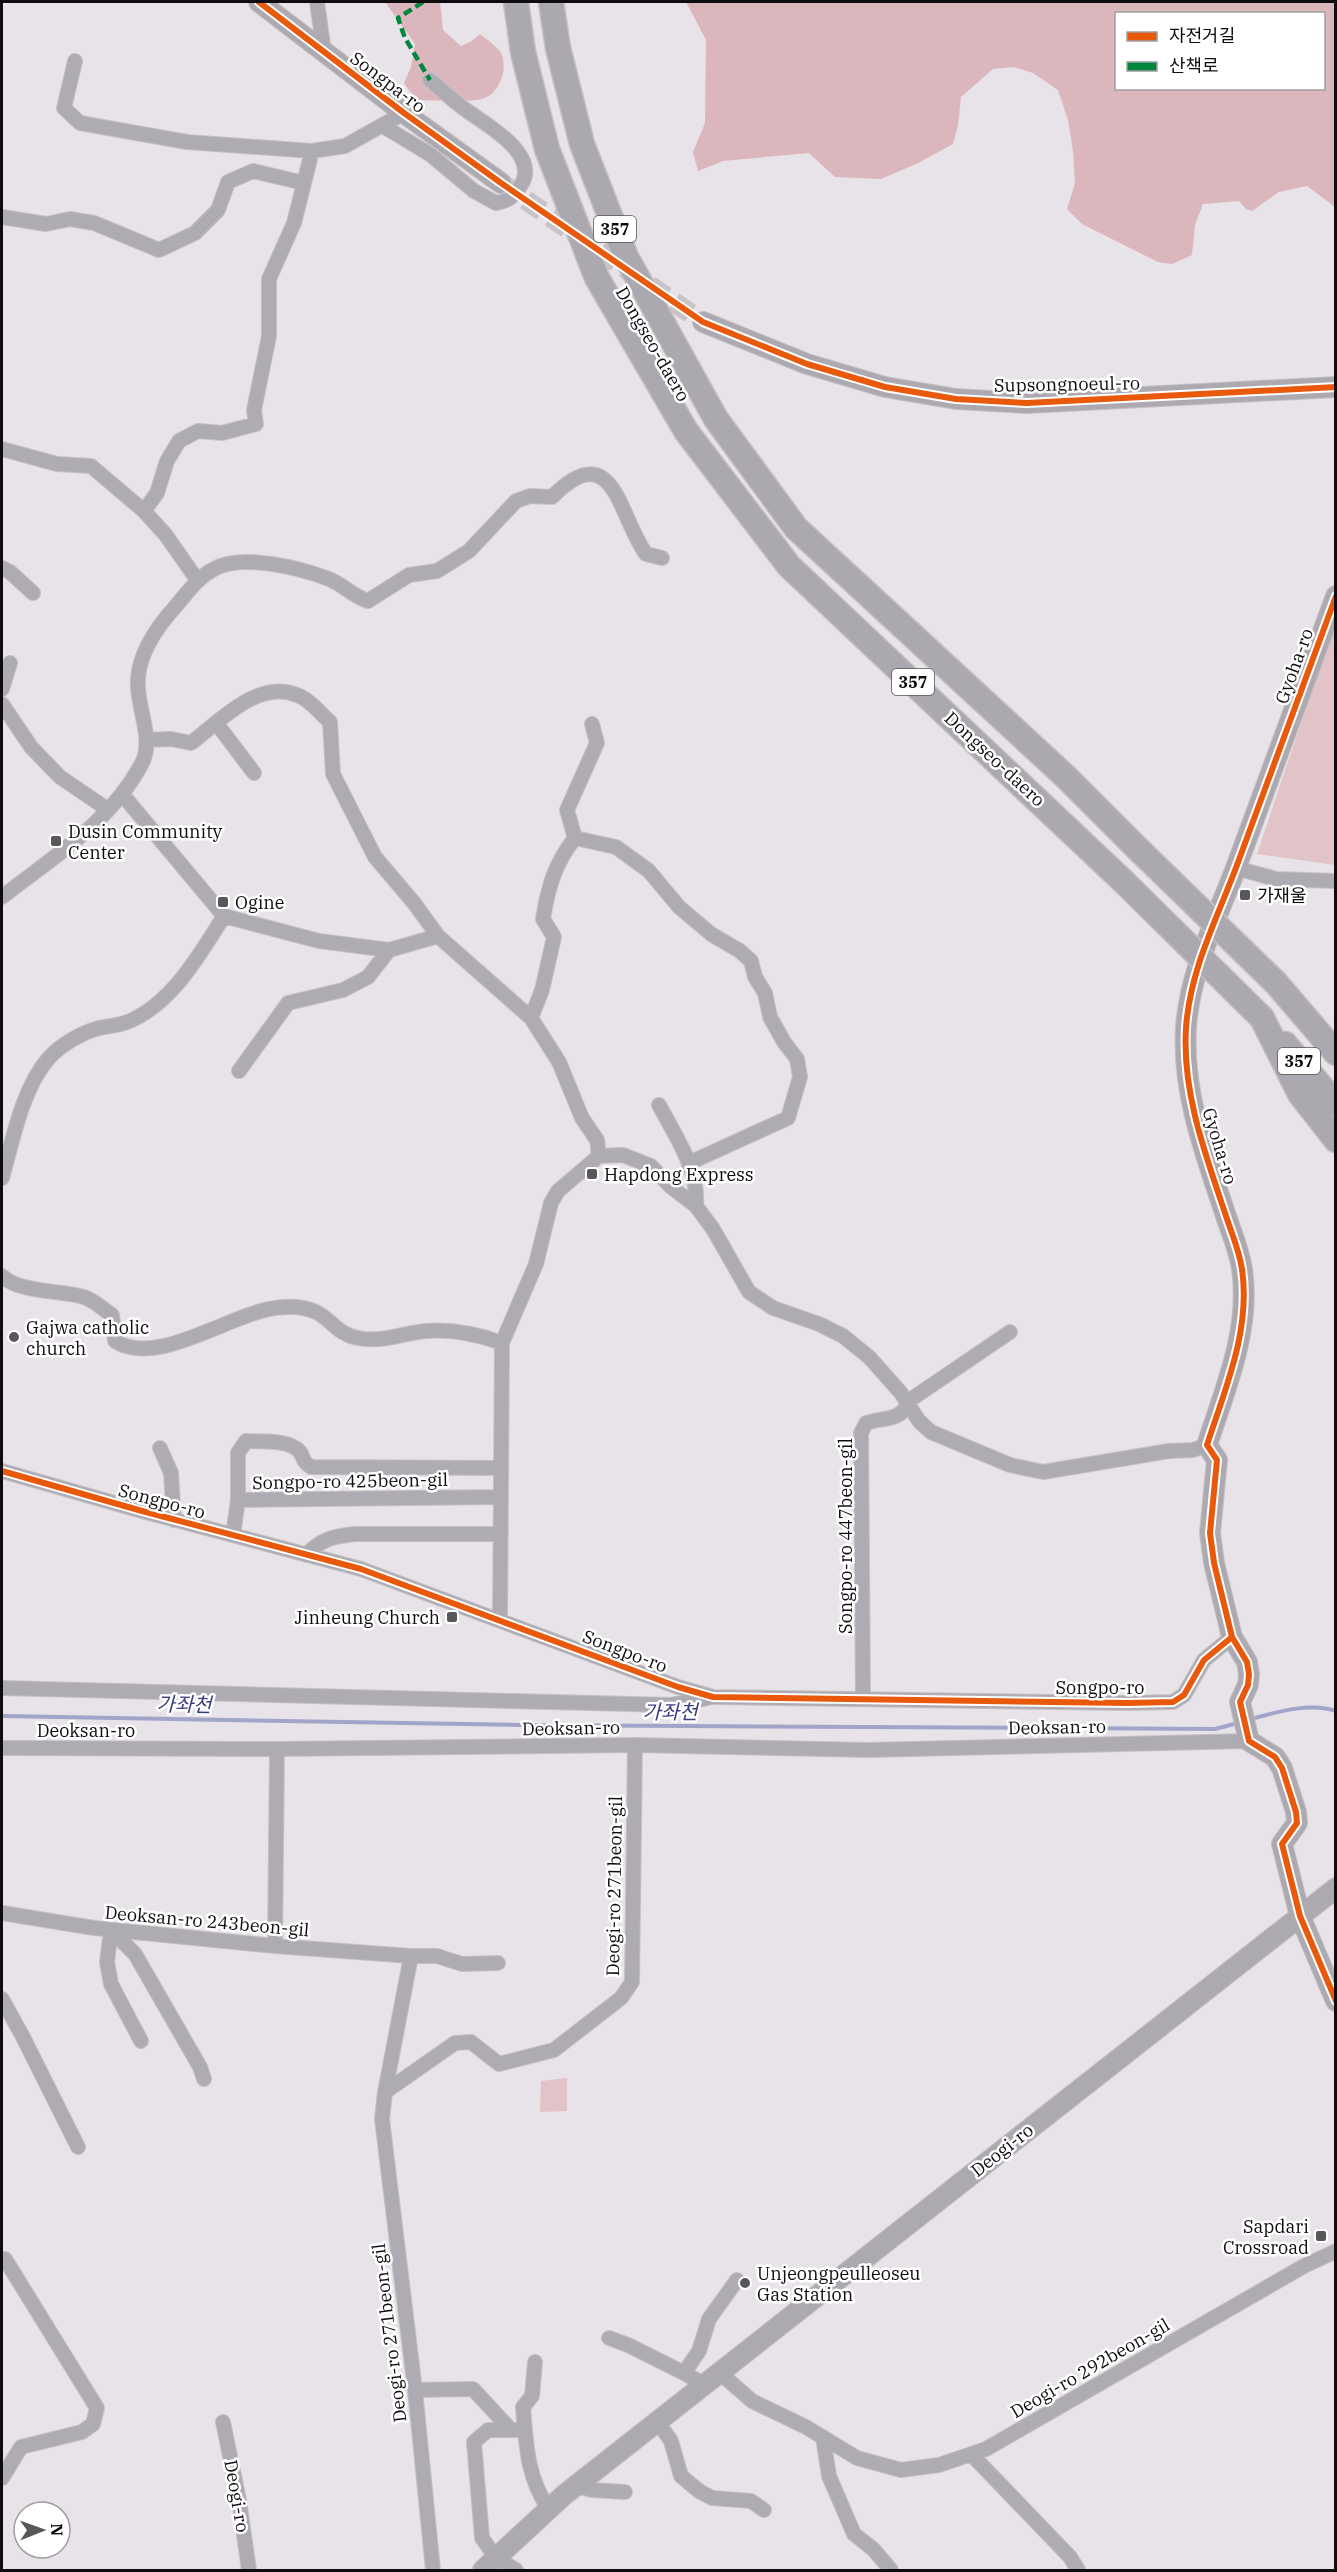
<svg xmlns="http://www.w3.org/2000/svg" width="1337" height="2572" viewBox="0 0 1337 2572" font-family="'IBM Plex Serif','Noto Sans KR',serif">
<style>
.green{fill:#e2c3c8}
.forest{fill:#dbb6bc;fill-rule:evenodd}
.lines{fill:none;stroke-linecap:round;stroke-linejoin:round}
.stream{stroke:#a1a5ca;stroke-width:4}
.secondary-tunnel{stroke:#c7c3c7;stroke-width:20;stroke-dasharray:20 10;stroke-linecap:butt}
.street-casing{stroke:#c4c1c4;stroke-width:16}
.secondary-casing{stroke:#c4c1c4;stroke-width:22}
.highway-casing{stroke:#c4c1c4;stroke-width:27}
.street{stroke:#aeabb2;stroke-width:14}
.secondary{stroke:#ada9b1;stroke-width:20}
.highway{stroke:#aca8b0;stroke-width:24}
.highway-bridge-casing{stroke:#c4c1c4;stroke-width:27;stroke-linecap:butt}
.highway-bridge{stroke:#aca8b0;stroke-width:24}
.quiet{stroke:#00873e;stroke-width:4.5;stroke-dasharray:9 4.5;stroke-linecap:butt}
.cycleway-casing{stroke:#fff;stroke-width:10}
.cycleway{stroke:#e8590c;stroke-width:6}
.poi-dot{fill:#5a575b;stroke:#fff;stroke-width:2}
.labels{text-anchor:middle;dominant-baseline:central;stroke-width:5;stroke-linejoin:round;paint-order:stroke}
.shield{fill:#fff;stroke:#565557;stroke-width:1.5}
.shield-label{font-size:16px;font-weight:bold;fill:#0e0c0f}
.street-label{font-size:18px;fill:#0e0c0f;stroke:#fff}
.poi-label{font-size:18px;fill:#0e0c0f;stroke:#fff;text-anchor:start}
.water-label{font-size:20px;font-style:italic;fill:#383e7d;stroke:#fff}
</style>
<rect width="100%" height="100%" fill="#e8e3e8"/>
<path class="green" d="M1335,622V865L1257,854Z
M567,2078V2111L540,2112L541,2081Z"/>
<path class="forest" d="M385,2H440L443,30L461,46L472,41L480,34C486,39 497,46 501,53C509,71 498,98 477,100C458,102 435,100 416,100L404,83L411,67L415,44Z
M686,2H1335V207L1307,186L1279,192L1252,211L1246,209L1239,201L1203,204L1195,225L1192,255L1172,264L1158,262L1082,224L1067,209L1075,183L1073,151L1068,120L1058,90L1033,73L1014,67L993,69L961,97L958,125L953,144L918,163L881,179L835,177L809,153L723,161L698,171L693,152L705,123L706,40ZM1116,14H1324V88H1116Z"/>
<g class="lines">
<path class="stream" d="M2,1716L519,1725L1215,1729L1238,1723
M1251,1719C1277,1712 1310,1702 1336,1711"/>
<path class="secondary-tunnel" d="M501,183L703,322"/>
<g class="street-casing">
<path id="street" d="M317,2L324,52
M75,61L64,108L80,123L187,142L312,151L345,146L404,113
M383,126L431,155L474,191L496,203C508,201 515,196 521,185C541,154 485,124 466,110C453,101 442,90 430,80
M2,217L46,224L70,219L94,223L159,250L195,233L218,210L228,182L253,171L304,183
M2,449L57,464L91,466L144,511L165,534L198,581
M144,511L157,493L167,461L179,441L198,431L222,433L256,424L254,410L269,336V279L294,223L312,151
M2,568L10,572L33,593
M2,689L10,663
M2,704L31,747L60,777L107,809
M217,724L254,773
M146,740L171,739L191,743C220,721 258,679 297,695C309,699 320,713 330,722L333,774L375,857L414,903L438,936L531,1018L559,1062L582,1118L597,1140L599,1156
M122,794L224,916L319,941L389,950L438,936
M575,838L616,847L649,871L679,907L711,934L740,951L751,961L755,977L765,993L770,1017L784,1042L797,1059L800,1077L788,1118L689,1163
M1236,868L1276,879L1336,881
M2,897C52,858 112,821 142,763C155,738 135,704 138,678C140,651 157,627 175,607C187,593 198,577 214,569C242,553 300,568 329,579C344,585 352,596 368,601L409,575L437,571L469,551L516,501L530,496L552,497C614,435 618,515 646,554L662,558
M531,1018L542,990L554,937L543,919C548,887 555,863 575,838L567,810L597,743L592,724
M239,1071L288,1003L343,990L368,977L389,950
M659,1105C675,1135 699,1170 696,1206
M599,1156L623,1155L651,1166L671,1187L696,1206L713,1229L749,1292L773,1308L819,1324L843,1336L869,1357L901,1393L919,1421L931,1432L1010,1465L1043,1472L1169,1451L1193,1450L1207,1445
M2,1178C13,1140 22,1089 48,1059C60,1045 81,1033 99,1028C109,1026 121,1025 130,1021C173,1002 200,954 224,916
M2,1276C20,1293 60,1290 84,1297C94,1300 104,1310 112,1315L115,1341C156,1368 230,1314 275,1308C289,1306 303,1306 316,1312C331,1319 338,1335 358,1338C381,1343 403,1333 426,1331C453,1329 477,1334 502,1343
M160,1448L171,1473L174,1520
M2,1471L142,1511L361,1569L678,1687L713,1697L1127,1703L1173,1702L1184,1695L1204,1660L1232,1637
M238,1500L501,1497
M233,1535L238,1500V1453L246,1441C261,1442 290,1439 300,1452C305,1460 302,1461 311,1467L501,1468
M306,1555C321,1539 334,1536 355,1534H501
M500,1620L502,1343L536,1264L551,1203L558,1191L599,1156
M2,1688L670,1705L708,1698
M863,1699L861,1433L866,1423C886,1416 900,1423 910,1400L1010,1332
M2,1748L277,1749L635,1745L868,1750L1249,1741
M2,1913L94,1928L275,1946L411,1956H437L462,1964L498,1963
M111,1930L135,1954L200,2067L204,2079
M111,1930L107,1962L111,1984L141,2041
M275,1946L277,1749
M411,1956L385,2092L382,2119L415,2390L433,2570
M2,1999L23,2037L78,2147
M385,2092L455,2043L471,2042L499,2064L554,2050L621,1998L632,1982L635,1745
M609,2338L628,2345L684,2373
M535,2362L532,2396L523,2407C526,2444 527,2478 549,2509
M720,2373L752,2401L806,2427L857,2458L901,2470L939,2465L986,2449L1304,2266L1336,2251
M705,2385L684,2373L699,2351L709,2319L737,2280
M415,2390L473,2389L511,2430H517
M223,2422L239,2500L249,2570
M658,2422L671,2441L681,2476L699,2491L712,2498L751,2501L764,2510
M511,2430H488L474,2442L482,2538L496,2558L516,2570
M823,2437L829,2476L854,2534L873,2549L891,2570
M971,2454L1070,2557L1078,2570
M2,2478L21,2447L82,2432L93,2424L97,2408L5,2259
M576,2486L592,2490L625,2492"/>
</g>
<g class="secondary-casing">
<path id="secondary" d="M259,2L404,113L501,183
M703,322L807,364L885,387L956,399L1027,403L1336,387
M1336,596C1303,686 1270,775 1237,865C1217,919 1190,969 1186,1028C1182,1092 1205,1153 1225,1213C1231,1232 1239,1249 1242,1269C1251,1330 1225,1389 1207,1445L1217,1460L1210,1533L1214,1563L1232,1637L1247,1662L1249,1674L1248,1685L1240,1702L1249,1741L1275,1757L1282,1768L1296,1812L1297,1823L1282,1844L1300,1916L1336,2001
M483,2570L564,2495L1336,1888"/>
</g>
<g class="highway-casing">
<path id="highway" d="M516,2L523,52L547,149L597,278L686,431L789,566L1123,881
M551,2L558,48L582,144L626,257L716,419L796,528L1066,777L1138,849
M1276,983L1336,1053
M1262,1018L1300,1094L1336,1140
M1285,1044L1336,1104"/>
</g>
<use href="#street" class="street"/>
<use href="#secondary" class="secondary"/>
<use href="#highway" class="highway"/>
<g class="highway-bridge-casing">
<path id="highway-bridge" d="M1138,849L1276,983
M1123,881L1262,1018"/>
</g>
<use href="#highway-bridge" class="highway-bridge"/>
<path class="quiet" d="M423,2L398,18L405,38L430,80"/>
<g class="cycleway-casing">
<path id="cycleway" d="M259,2L404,113L501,183L703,322L807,364L885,387L956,399L1027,403L1336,387
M1336,596C1303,686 1270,775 1237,865C1217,919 1190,969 1186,1028C1182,1092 1205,1153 1225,1213C1231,1232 1239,1249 1242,1269C1251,1330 1225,1389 1207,1445L1217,1460L1210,1533L1214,1563L1232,1637L1247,1662L1249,1674L1248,1685L1240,1702L1249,1741L1275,1757L1282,1768L1296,1812L1297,1823L1282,1844L1300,1916L1336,2001
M2,1471L142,1511L361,1569L678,1687L713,1697L1127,1703L1173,1702L1184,1695L1204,1660L1232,1637"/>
</g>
<use href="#cycleway" class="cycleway"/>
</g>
<g class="poi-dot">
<rect x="50" y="835" width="12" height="12" rx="3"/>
<rect x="1239" y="889" width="12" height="12" rx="3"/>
<rect x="217" y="896" width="12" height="12" rx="3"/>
<rect x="586" y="1168" width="12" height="12" rx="3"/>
<circle cx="14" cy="1337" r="6"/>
<rect x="446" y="1611" width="12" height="12" rx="3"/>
<rect x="1315" y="2230" width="12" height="12" rx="3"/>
<circle cx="745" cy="2283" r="6"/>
</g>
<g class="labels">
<g class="shield">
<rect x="594" y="216" width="42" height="26" rx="4.5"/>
<rect x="892" y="669" width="42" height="26" rx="4.5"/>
<rect x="1278" y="1048" width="42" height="26" rx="4.5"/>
</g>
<g class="shield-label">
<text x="615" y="229">357</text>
<text x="913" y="682">357</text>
<text x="1299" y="1061">357</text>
</g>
<g class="street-label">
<text transform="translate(388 82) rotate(37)">Songpa-ro</text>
<text transform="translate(653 344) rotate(60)">Dongseo-daero</text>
<text transform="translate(1067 384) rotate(-1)">Supsongnoeul-ro</text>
<text transform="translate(1294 666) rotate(-70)">Gyoha-ro</text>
<text transform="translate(995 759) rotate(43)">Dongseo-daero</text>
<text transform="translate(1220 1146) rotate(73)">Gyoha-ro</text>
<text transform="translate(350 1481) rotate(-1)">Songpo-ro 425beon-gil</text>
<text transform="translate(162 1501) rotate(15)">Songpo-ro</text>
<text transform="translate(845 1536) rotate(-90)">Songpo-ro 447beon-gil</text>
<text transform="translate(625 1651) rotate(21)">Songpo-ro</text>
<text x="1100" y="1687">Songpo-ro</text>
<text transform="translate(1057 1727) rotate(-1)">Deoksan-ro</text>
<text transform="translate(571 1728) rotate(-1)">Deoksan-ro</text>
<text x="86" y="1730">Deoksan-ro</text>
<text transform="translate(614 1886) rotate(-89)">Deogi-ro 271beon-gil</text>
<text transform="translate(207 1921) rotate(5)">Deoksan-ro 243beon-gil</text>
<text transform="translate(1002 2150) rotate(-38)">Deogi-ro</text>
<text transform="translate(389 2333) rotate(-97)">Deogi-ro 271beon-gil</text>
<text transform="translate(1090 2368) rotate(-30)">Deogi-ro 292beon-gil</text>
<text transform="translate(237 2496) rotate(80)">Deogi-ro</text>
</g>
<g class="poi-label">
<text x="68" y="831">Dusin Community<tspan x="68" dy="21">Center</tspan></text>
<text x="1257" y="895">가재울</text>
<text x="235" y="902">Ogine</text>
<text x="604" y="1174">Hapdong Express</text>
<text x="26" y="1327">Gajwa catholic<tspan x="26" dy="21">church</tspan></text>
<text x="440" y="1617" text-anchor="end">Jinheung Church</text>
<text x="1309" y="2226" text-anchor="end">Sapdari<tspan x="1309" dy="21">Crossroad</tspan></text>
<text x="757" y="2273">Unjeongpeulleoseu<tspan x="757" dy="21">Gas Station</tspan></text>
</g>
<g class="water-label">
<text transform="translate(184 1704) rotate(1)">가좌천</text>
<text x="670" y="1711">가좌천</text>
</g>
</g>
<rect width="1337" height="2572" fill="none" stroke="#0e0c0f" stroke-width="6"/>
<rect x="1115" y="12" width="210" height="78" fill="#ffffff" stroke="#9f9e9f" stroke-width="1.5"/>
<rect x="1127" y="32" width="30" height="9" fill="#e8590c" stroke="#9f9e9f" stroke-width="1.5"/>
<text x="1169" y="42" font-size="18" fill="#0e0c0f">자전거길</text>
<rect x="1127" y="62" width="30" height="9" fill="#00873e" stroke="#9f9e9f" stroke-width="1.5"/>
<text x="1169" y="72" font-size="18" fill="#0e0c0f">산책로</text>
<g transform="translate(42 2530) rotate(89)"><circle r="28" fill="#ffffff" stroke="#9f9e9f" stroke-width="1.5"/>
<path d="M0-4.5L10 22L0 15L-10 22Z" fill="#5a575b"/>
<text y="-9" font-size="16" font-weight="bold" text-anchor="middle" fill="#0e0c0f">N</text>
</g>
</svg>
